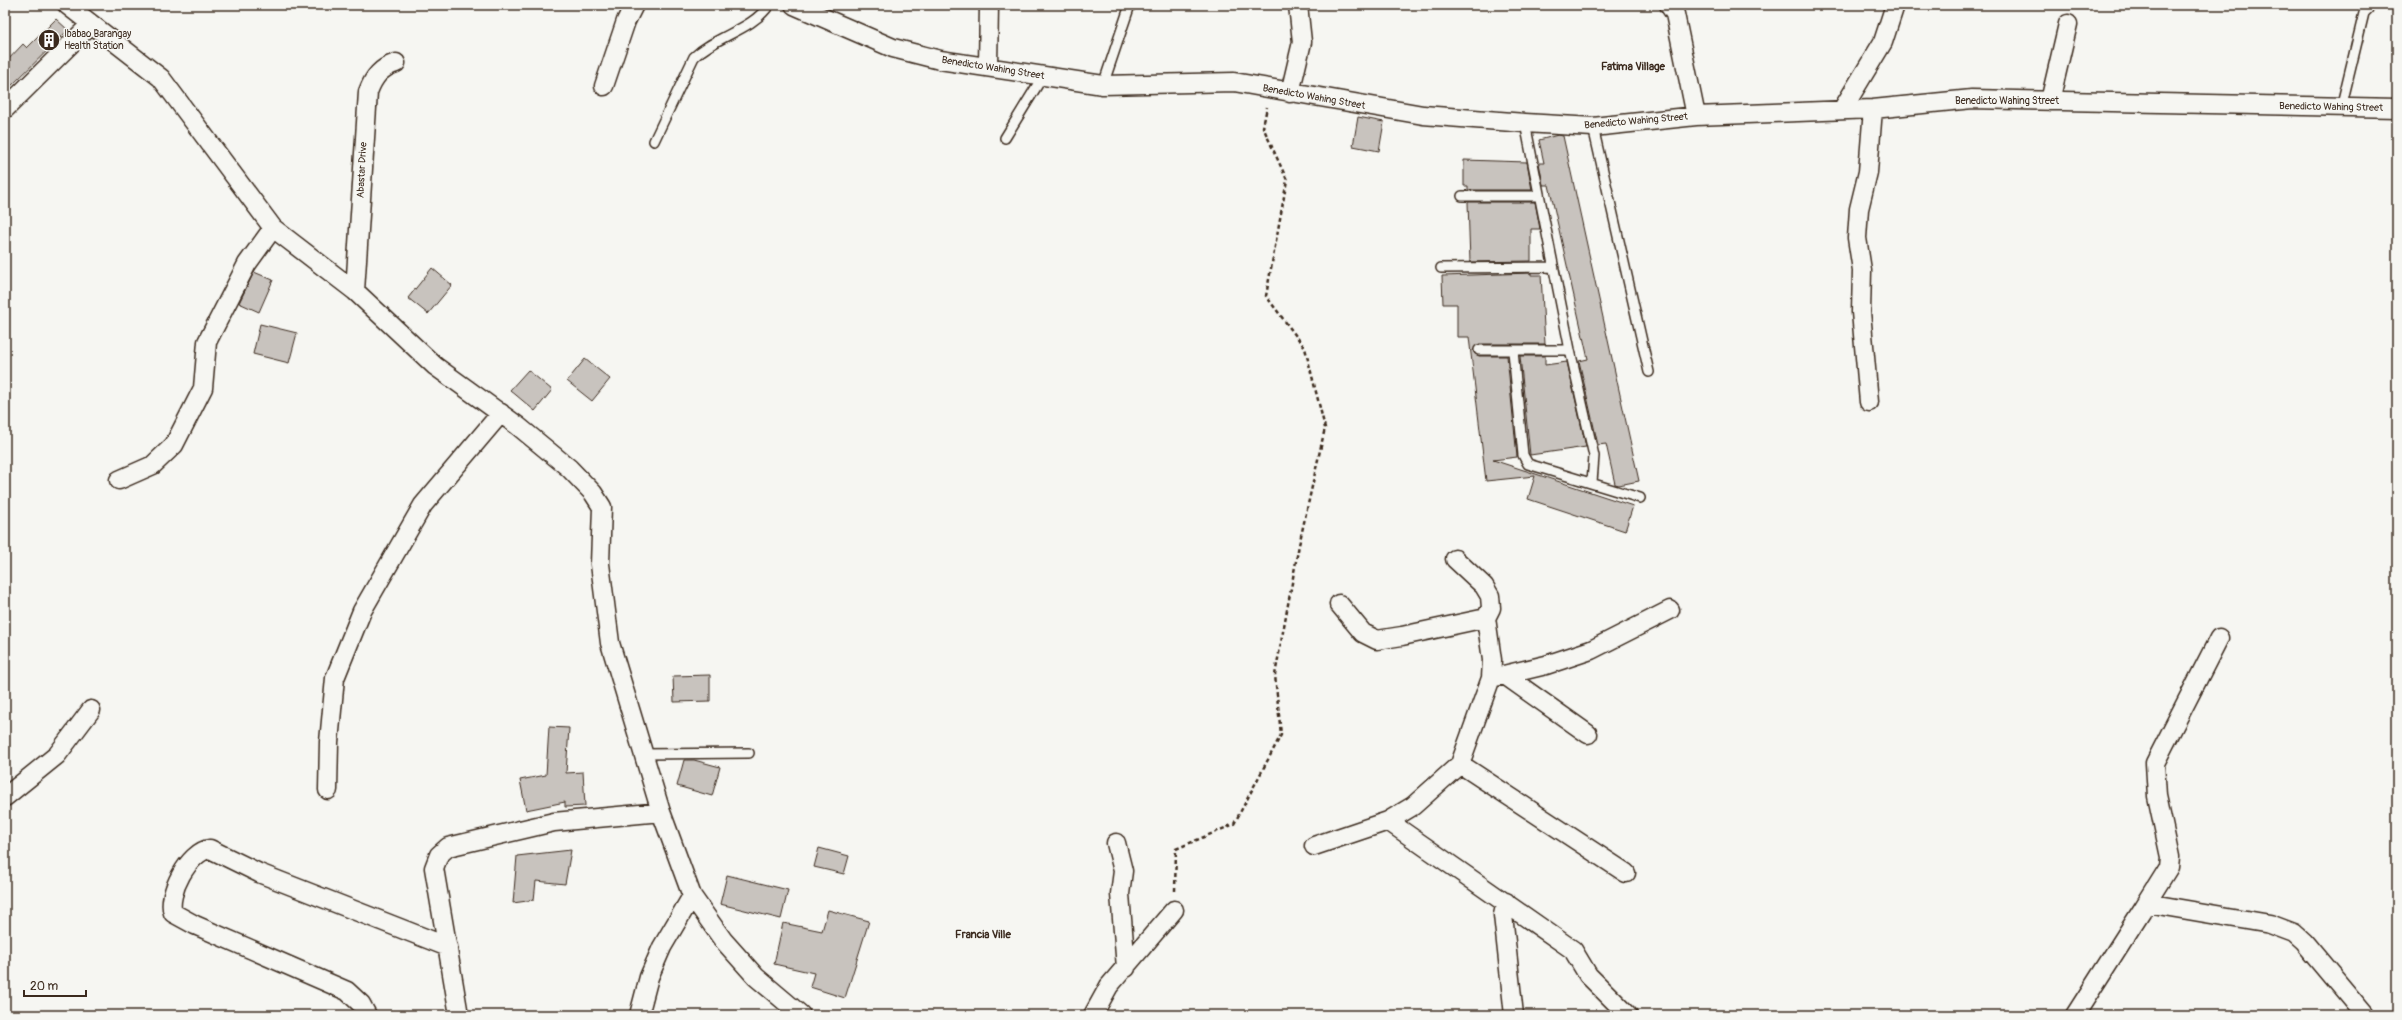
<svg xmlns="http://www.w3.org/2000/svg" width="2402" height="1020" viewBox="0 0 2402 1020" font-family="Pangolin,sans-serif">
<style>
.building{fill:#c8c3be;stroke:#3b2a1e}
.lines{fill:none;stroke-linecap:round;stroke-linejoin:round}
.lane-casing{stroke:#3b2a1e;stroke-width:12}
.street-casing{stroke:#3b2a1e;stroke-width:21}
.path{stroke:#3b2a1e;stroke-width:2.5;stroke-dasharray:4 3;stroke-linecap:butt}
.lane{stroke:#f6f6f2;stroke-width:9}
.street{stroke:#f6f6f2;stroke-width:18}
.labels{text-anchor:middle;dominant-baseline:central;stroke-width:3;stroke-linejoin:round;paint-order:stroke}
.poi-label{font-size:10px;fill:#3b2a1e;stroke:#f6f6f2;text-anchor:start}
.street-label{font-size:10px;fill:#3b2a1e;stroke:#f6f6f2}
.neighbourhood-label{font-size:11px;font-weight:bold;fill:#3b2a1e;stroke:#f6f6f2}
</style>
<rect width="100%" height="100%" fill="#f6f6f2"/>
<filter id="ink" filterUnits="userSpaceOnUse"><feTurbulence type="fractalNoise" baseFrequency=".025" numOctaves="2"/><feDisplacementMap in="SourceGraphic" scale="8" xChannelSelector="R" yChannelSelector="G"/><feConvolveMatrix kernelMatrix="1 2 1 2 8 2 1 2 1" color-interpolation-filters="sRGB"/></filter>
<g filter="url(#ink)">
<path class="building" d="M56,19L68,30L5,92V63L23,44L27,48Z
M1358,117L1384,122L1379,151L1353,146Z
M1558,135L1563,136L1639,481L1619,485L1615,484L1606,444L1598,445L1579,361L1588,359L1549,185H1543L1539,163H1544L1539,140Z
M1464,160L1527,162L1532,190H1468V186H1464Z
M1468,202H1535L1540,229H1531V261L1470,262Z
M432,268L452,285L428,314L408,298Z
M254,272L273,280L259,312L239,303Z
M1531,273V275H1541L1545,344H1479L1473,350L1474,353L1479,356H1507L1517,457L1493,460L1633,506L1625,531L1528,499L1535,476L1486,481L1469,337H1457V304H1443L1442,276Z
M260,324L297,333L289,363L253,354Z
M1520,356H1545V365L1567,362L1586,447L1530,455Z
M585,359L610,379L592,401L567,381Z
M528,370L552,390L535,411L510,390Z
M710,675V701L674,702L673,676Z
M549,727L569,728L566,773L583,772L585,806L565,807V802L526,810L520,780L546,775Z
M684,760H694L720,767L712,796L677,786Z
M819,848L849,856L844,874L814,867Z
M571,850L565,884L536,881L534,900L513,903L517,856Z
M727,875L788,890L781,919L720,904Z
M828,910L869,921L845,998L810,987L814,973L774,964L783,923L822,931Z"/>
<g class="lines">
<g class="lane-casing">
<path id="lane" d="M1103,85L1130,5
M2341,108L2364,13L2372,5
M1525,123L1570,350L1594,456L1592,482
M1593,127L1649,372
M1005,138L1043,76
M654,141L694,57C717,35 751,31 769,5
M1462,196H1539
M1441,268L1553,267
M1479,350H1570
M1513,351L1523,455L1528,464L1640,498
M644,754L749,753"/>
</g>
<g class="street-casing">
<path id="street" d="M67,5L161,78L273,228L355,291L435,366L518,426L569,468L593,493L602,507L600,564L610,643L661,812L692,896L723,940L756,977L801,1015
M794,5L893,48L940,60L1103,85L1234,82L1423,115L1525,123L1593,127L1696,116L1873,109L1972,99L2397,108
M1669,5L1675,14L1696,116
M988,66L989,5
M604,86L626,21L634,5
M1290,93L1302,42L1298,5
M2050,101L2068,24
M5,109L91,24
M1842,110L1883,42L1895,5
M355,291L368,92C374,76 381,68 396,63
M1869,402L1861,312L1862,270L1857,238L1859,209L1868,172L1873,109
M119,480L153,465L174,445L203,388L207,342L247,264L273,228
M1455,559L1484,586L1490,596L1491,608L1486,618L1492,660L1491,678L1460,764
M1339,604L1363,633L1377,640L1402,636L1486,618
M1506,676L1588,734
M1491,678L1546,665L1591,650L1670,610
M328,790L329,742L335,678L362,611L423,505L501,413
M5,797L57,755L91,710
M1388,821L1573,950L1588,975L1628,1015
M1116,843L1123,871L1120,894L1126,968
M1314,846L1388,821L1413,806L1460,764L1626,873
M1506,902L1503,915L1514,1015
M2144,907L2169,867L2170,857L2157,796L2155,763L2219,638
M367,1015L361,1004L347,991L195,925L173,913C166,895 189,851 210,849L259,873L448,947
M459,1015L434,868L439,855L448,847L554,822L661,812
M639,1015L649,977L662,947L692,896
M1093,1015L1109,986L1174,910
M2075,1015L2144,907L2152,904L2270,924L2294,933L2304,942L2365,1015"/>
</g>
<path class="path" d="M1175,891L1176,849L1234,824L1281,735L1275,675L1299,545L1325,428L1305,348L1266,296L1287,180L1263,127L1267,107"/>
<use href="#lane" class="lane"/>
<use href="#street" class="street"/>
</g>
</g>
<defs>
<g id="building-disc" transform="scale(1.15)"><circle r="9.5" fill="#3b2a1e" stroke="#f6f6f2"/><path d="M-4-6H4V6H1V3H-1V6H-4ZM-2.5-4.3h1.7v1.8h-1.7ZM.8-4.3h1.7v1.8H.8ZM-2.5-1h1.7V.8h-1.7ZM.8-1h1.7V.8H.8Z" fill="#fff"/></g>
</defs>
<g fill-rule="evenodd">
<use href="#building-disc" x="49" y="40"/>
</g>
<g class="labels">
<g class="poi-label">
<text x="64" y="34">Ibabao Barangay<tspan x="64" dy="12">Health Station</tspan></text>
</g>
<g class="street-label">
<text transform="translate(993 68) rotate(9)">Benedicto Wahing Street</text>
<text transform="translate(1314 97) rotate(10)">Benedicto Wahing Street</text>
<text x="2007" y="101">Benedicto Wahing Street</text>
<text transform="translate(2331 107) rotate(1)">Benedicto Wahing Street</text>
<text transform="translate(1636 121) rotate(-5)">Benedicto Wahing Street</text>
<text transform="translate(362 170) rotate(-87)">Abastar Drive</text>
</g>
<g class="neighbourhood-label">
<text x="1633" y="66">Fatima Village</text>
<text x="983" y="934">Francia Ville</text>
</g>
</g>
<rect width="2402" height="1020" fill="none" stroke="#f6f6f2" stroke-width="20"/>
<rect x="10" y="10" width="2382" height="1000" fill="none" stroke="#3b2a1e" stroke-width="1.5" filter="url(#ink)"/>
<path d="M24 990v6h62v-6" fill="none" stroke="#3b2a1e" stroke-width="2"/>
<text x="30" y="990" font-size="12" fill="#3b2a1e" stroke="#f6f6f2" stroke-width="3" paint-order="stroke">20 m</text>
</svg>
